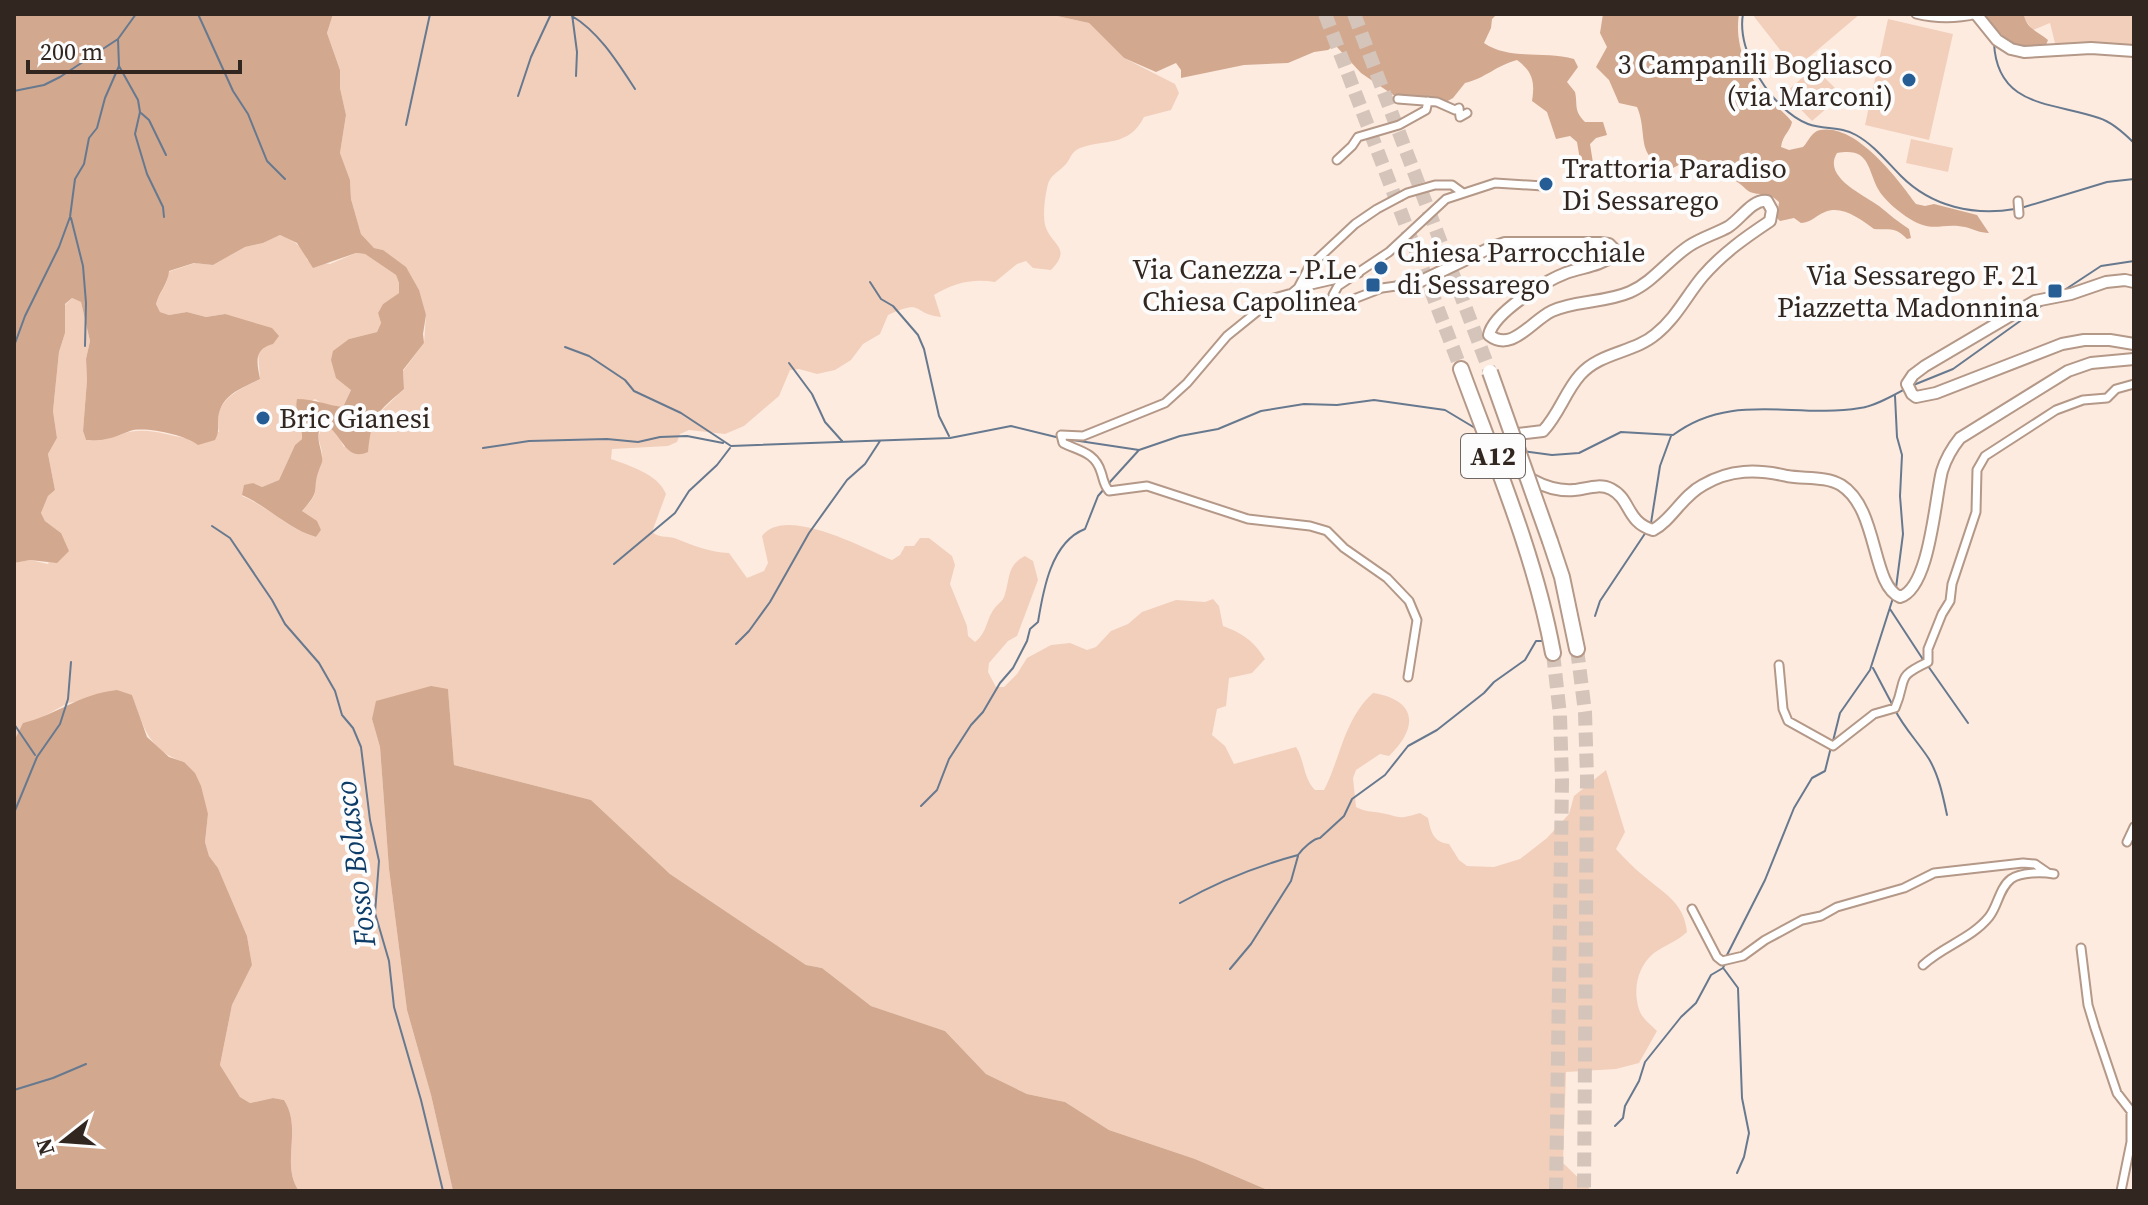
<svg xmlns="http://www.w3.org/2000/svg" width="2148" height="1205" viewBox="0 0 2148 1205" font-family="'Source Serif 4',serif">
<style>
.green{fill:#f2cfbb}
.forest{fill:#d2a88f}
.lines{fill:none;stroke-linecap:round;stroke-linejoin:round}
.stream{stroke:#67798f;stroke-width:2}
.highway-tunnel{stroke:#d4c4ba;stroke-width:14;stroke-dasharray:14 7;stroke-linecap:butt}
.street-casing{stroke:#b49888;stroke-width:11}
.secondary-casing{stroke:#b49888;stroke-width:14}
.highway-casing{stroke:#b49888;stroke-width:18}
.street{stroke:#fff;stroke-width:7}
.secondary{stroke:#fff;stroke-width:10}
.highway{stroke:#fff;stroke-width:14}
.highway-bridge-casing{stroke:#b49888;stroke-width:18;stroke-linecap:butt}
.highway-bridge{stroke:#fff;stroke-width:14}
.poi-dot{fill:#265d95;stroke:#fcfcfc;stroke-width:3}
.labels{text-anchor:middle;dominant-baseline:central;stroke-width:8;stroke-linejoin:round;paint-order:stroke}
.shield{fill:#fcfcfc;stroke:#6e6662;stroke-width:2}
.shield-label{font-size:26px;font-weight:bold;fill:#312620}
.poi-label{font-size:28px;fill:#312620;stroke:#fcfcfc;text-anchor:end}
.water-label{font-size:30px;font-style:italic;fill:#0c3b67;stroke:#fcfcfc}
</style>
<rect width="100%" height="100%" fill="#fdebe0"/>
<path class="green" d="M333,14H1048L1089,23L1124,58L1175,84L1179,93L1171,110L1144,117C1129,147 1105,139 1080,148C1070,152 1071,160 1064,166C1058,172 1050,176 1048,184C1045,195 1042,218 1046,228C1053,246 1072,248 1051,270L1033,268L1026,261L1017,264L995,282C973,278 953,283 934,295L941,317C911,314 925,298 888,315L880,334L863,344L851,360L835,370L817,374L799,369L790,370L779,396L744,426L725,434L689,430L680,434L677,442L668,446L612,449L611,459C630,466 658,474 666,494L652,532C661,539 667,535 677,539C694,546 710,552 729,553L747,578L764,571L768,563L762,536C785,505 863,548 892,560L900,555L905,546H914L920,538H929L952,556L955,565L950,584L967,626L968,636L975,642C987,633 986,620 994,609C998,603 1003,602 1005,594C1010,578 1007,565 1025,556L1033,561L1038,580L1017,636L1008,641L989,663L988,672L996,687H1004L1017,674L1027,658L1051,645L1070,643L1087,650L1096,647L1111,631L1128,624L1142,612L1176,600L1205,602L1213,599L1219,606L1223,626C1242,633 1254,641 1265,659L1252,673L1229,678L1226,706L1217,709L1212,735L1225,746L1234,764L1296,747C1305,761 1303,778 1315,790H1324C1341,757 1344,719 1373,693C1417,700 1419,727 1389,756L1380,754L1356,770L1353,778L1356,807C1365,812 1371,811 1381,813C1402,817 1396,820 1420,813L1428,818C1431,832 1433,842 1449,844L1459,860L1467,866L1494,867L1520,859L1547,838L1569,814L1574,796L1606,770L1625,832L1616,849C1625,859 1635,869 1645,877C1665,894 1684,903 1687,932C1676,942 1665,945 1654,953C1637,967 1632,991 1640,1012C1643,1019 1652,1026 1657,1031L1639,1063L1616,1069L1566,1072L1563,1163L1592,1191H1270L1195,1159L1109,1130L1065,1102L1027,1094L986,1074L945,1031L871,1006L822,968L806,965L670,874L591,800L454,765L448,690L372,719L380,747L389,869L407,1010L431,1095L453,1191H299C280,1164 303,1129 284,1100L273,1098L250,1103L240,1097L220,1065L232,1005L252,965L247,936L218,868L209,856L205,842L208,814L184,762C149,751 143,727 132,695L68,703L39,719L24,723L14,741V563L30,560L48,564L61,533L45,521L41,513L48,496L55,490L48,454L57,438L53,411L59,352L65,333V305L72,298L81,302L90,341L86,359L87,380L83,431L86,440C108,443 119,432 136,431C154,429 170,436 187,438C198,439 209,434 219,432C213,400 235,392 260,379L258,352L264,346L225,314L206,317L187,312L169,315L160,312L156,304C159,292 169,284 168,272L195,263L213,265L245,247L263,243L280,235C293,241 303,245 307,260L330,264L356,253L365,254L396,275L399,283V293L383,304L378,313L381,323L377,332L349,339L351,390L343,407L323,404L315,399L295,410L302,430V439L295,445L279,480L262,487L252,483L242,496C269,507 288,529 316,537L321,530L302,511C321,491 313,494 317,471C318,467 322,464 322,459C324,444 311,438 326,425L335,430L344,447L404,389L403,371L424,343L426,315L383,250L374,248L361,234L351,199L350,180L340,153L346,115L340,88V70L327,33Z
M1752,14H1860L1795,69Z
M2024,14H2134V47L2092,43L2056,47L2050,23L2033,30L2025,20Z
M1888,19L1953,34L1929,140L1865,125Z
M1814,67L1842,95L1812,121L1785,93Z
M1911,139L1953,148L1948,172L1906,163Z"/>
<path class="forest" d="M14,14H333L327,33L340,70V88L346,115L340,153L350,180L351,199L361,234L374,248L383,250L406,267L419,290L426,315L423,334L424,343L403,370L404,389C376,414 372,414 368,452C345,462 343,435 326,425L319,431C317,442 321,447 322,457C323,463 321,464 319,470C311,491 323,488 302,511L317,521L321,530L316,537C288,529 269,507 242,495L244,485L253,483L262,487L279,480L295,445L302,439C303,424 294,414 297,399C314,399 326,405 343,407L351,390L336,378L331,360L333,351L349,339L377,332L381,323L378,313L383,304L399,293V283L396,275L365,254L356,253L313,268L297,243L280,235L263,243L245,247L213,265L194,263L169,271C168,284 159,292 156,304L160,312L169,315L187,312L206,317L225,314L272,328L279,336L273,344C253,349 257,363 260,379C239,390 219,395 218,422C218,430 219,432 215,440L198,445C186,435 144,426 130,431C115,437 103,442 86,440L83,431L87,380L86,359L90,341L81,302L72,298L65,304V333L59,352L53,411L57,438L48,454L55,490L48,496L41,513L45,521L61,533L69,551L57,563L30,560L14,563Z
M1048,14H1497L1492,19L1491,28L1484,43C1510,61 1545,50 1574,59L1578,67L1567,82L1575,92C1578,104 1573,110 1585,122H1603L1607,135L1596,138L1590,144L1593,163L1581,166L1577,142L1570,136L1556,139L1547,112L1532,101C1535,82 1533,72 1517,60C1495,66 1486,78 1465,83L1453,98L1446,102C1430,97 1419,92 1405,103L1361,73L1335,45L1328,50L1314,52L1288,63L1244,65L1181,78V70L1176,63L1156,72L1124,58L1089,23Z
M1603,14H1739C1734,43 1747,74 1765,96C1773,105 1785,112 1792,122C1790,132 1783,134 1781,147L1789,150L1803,147C1809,141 1811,132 1820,130C1856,123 1898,179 1916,204L1925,206L1934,204L1977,215L1989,233C1980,233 1973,229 1965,227C1940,222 1935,234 1910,219C1900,213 1884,200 1878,189C1867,167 1869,147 1837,153C1822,177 1864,195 1879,206C1889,214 1898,222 1909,229L1911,238L1907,239C1895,226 1889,230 1874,229C1860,219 1842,205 1825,212C1815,216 1812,222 1801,223L1794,218L1780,221L1777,218L1779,202C1766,190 1763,197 1750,192C1746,190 1743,186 1740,184C1713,164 1705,150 1673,168C1633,160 1649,134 1637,107L1619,103L1609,80L1596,67L1607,47L1600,33Z
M1982,14H2024C2025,28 2039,32 2048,40L2044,50C2009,50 2005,37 1982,14Z
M431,686L448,689L454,765L591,800L670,874L806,965L822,968L871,1006L945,1031L986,1074L1027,1094L1065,1102L1109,1130L1195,1159L1270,1191H453L431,1095L407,1010L389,869L380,747L372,719L376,701Z
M117,690L132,695L147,737L169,757L184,762L195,773L201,786L208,814L205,842L209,856L218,868L247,936L252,965L232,1005L220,1065L240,1097L250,1103L273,1098L284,1100C303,1129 280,1164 299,1191H14V741L23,723C57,715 79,694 117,690Z"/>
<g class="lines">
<path class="stream" d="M198,14L233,91L248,114L267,161L285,179
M572,14L577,52L576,76
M1743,14C1736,52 1772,110 1808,124C1824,130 1841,126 1856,135C1874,145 1887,162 1901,176C1932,207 1974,216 2015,209
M572,16C599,32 618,63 635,89
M1994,43C1997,108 2053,102 2099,118C2112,122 2124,133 2134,143
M119,66L138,100L140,112L135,134L147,174L163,207L164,217
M14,91L44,85L60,77L118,39L136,14
M518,96L531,57L551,14
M141,113L149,120L166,155
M406,125L430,14
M2021,208L2107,182L2134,179
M71,218L83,266L86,303L85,346
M870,282L881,299L893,306L918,335L924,349L939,416L949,436
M2063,291L2101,266L2134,261
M14,346L25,316L59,247L70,217L75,179L84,164L89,138L97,128L105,98L119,66L118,39
M565,347L589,356L625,380L634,391L681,413L731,446L950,438L1011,426L1060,438
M789,363L812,394L825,422L842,441
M1911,386L1953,369L2044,304
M1895,396L1897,437L1902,455L1900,496L1903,534L1896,588
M1066,439L1139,450
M483,448L529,441L607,439L638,442L660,437L687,436L723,443
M1523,451L1552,455L1579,453L1621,432L1673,435C1732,391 1794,419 1860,408C1875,406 1892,396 1905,389
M1109,483L1139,450L1180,436L1218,429L1261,411L1304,404L1337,405L1374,400L1445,410L1475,428
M1651,523L1660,466L1671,436
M212,526L230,538L272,600L285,624L319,663L335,691L342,715L353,728L361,747L370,820L379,861L375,913L389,961L394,1007L421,1100L443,1191
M614,564L675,513L689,491L717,465L730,448
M1890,609L1924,661
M1595,616L1600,601L1646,532
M736,644L749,631L770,602L809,533L847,480L865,464L880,441
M1928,666L1968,723
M1873,668L1892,704
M1895,710C1904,728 1918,742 1929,759C1939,776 1943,796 1947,815
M14,719V724L35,755
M1833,741L1840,713L1870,670L1893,598
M921,806L937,790L949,759L971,725L983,712L1000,683L1013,668L1027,641L1030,629L1038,622C1043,591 1051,542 1085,529L1098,496L1105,488
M14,813L37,757L60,724L68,699L71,662
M1180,903C1217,882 1257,866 1298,855C1302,849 1314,838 1320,838L1344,816L1352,799L1385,775L1408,746L1437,730L1484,693L1494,682L1525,660L1536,641H1544
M1727,955L1765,880L1794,808L1812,778L1825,771L1831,747
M1230,969L1251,944L1291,881L1298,856
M1724,969L1738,988L1742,1098L1749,1133L1744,1157L1737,1173
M14,1090L53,1078L86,1064
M1615,1126L1623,1118L1625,1106L1639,1081L1645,1062L1681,1017L1696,1003L1711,975L1723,968L1726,961"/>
<path class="highway-tunnel" d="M1325,14L1461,369
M1354,14L1490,372
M1577,649L1585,712L1587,778L1584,1191
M1553,653L1560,715L1562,781L1556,1191"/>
<g class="street-casing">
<path id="street" d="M1916,14C1936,19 1956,19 1977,14
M1398,99L1437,102L1455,110L1459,108L1460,117L1467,113
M1337,160L1352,146L1358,137L1399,125L1426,110L1428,101
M2018,201L2019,214
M1417,283L1382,288L1341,304L1335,302L1333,295L1338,286L1389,252L1446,199L1495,183L1543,186
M1298,288L1333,280L1353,270L1359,273
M1779,665L1783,709L1788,721L1833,746L1874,714L1895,708C1908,678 1894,678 1928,662V649L1942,614L1950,601L1952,584L1976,512L1977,470L1985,456L2056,410L2083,400L2107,398L2116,389L2134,384
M1408,677L1417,620L1409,601L1387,578L1344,548L1327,531L1310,526L1248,519L1147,486L1109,491C1103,484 1104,480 1101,472C1095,452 1079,451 1063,443L1061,435L1083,436L1165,403L1187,383L1227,336L1274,298L1292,293L1298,288L1309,267L1355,224L1377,209L1407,193L1435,185H1452L1463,193
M2127,842L2134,827
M1692,909L1717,957L1722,961L1743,956L1765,940L1802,920L1821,916L1837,907L1904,888L1934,873L2023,863L2035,864L2048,873
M2081,948L2088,1005L2095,1028L2117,1093L2131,1111V1142L2121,1191
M1923,965C1943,946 1971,939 1989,917C1998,906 1999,888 2011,879C2021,872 2042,872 2054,874"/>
</g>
<g class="secondary-casing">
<path id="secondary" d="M1976,14L1997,40L2011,49L2024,52L2091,48L2134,51
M2134,282L2125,280L2106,282L2071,294L2035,301L1925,366L1913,375L1907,384L1912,394L1916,397L1936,393L2062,344L2084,340H2110L2134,344
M1417,283L1490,248L1505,243H1600L1609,244L1614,249V255C1600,266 1583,267 1566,273C1545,281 1493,313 1489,335C1512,353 1531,321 1552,311C1576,300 1605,303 1630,292C1653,282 1668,260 1689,246C1701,238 1715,234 1728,227C1741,219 1752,199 1767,201L1772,210L1770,221C1746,237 1723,253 1703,276C1687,295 1676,318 1656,334C1634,353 1600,352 1580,375C1565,392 1559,414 1543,431L1509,435L1502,449C1514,475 1547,492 1574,490C1586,489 1599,483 1611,489C1631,499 1626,522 1653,530C1672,520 1682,496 1703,485C1730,469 1757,469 1787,476C1804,479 1826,476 1841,485C1879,509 1871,585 1900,597C1930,588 1935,498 1942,471C1946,458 1952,448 1960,438L2068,371L2091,363L2134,359"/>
</g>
<g class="highway-casing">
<path id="highway" d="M1461,369C1495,462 1535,555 1553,653
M1550,541L1562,577L1577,649"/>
</g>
<use href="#street" class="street"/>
<use href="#secondary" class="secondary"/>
<use href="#highway" class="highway"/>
<g class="highway-bridge-casing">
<path id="highway-bridge" d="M1490,372L1550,541"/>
</g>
<use href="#highway-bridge" class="highway-bridge"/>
</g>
<g class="poi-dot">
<circle cx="1909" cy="80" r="8"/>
<circle cx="1546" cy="184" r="8"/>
<circle cx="1381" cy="268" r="8"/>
<rect x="1365" y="277" width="16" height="16" rx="4"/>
<rect x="2047" y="283" width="16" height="16" rx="4"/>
<circle cx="263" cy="418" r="8"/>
</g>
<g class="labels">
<rect class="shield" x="1461" y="434" width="64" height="44" rx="6"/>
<g class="shield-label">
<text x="1493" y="456">A12</text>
</g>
<g class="poi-label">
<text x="1893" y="64">3 Campanili Bogliasco<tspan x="1893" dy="32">(via Marconi)</tspan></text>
<text x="1562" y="168" text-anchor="start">Trattoria Paradiso<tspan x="1562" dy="32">Di Sessarego</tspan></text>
<text x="1397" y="252" text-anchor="start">Chiesa Parrocchiale<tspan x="1397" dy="32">di Sessarego</tspan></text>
<text x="1357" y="269">Via Canezza - P.Le<tspan x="1357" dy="32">Chiesa Capolinea</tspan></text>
<text x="2039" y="275">Via Sessarego F. 21<tspan x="2039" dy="32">Piazzetta Madonnina</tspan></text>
<text x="279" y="418" text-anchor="start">Bric Gianesi</text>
</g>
<g class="water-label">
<text transform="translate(355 864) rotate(-97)">Fosso Bolasco</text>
</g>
</g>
<rect width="2148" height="1205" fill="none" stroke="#312620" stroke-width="32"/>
<g transform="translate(64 1141) rotate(253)" stroke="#fcfcfc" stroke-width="6" paint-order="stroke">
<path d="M0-6L14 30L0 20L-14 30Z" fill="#312620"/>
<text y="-12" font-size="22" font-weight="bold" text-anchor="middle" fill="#312620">N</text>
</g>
<path d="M28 60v12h212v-12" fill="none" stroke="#312620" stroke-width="4"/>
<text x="40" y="60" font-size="24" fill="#312620" stroke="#fcfcfc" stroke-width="6" paint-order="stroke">200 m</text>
</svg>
